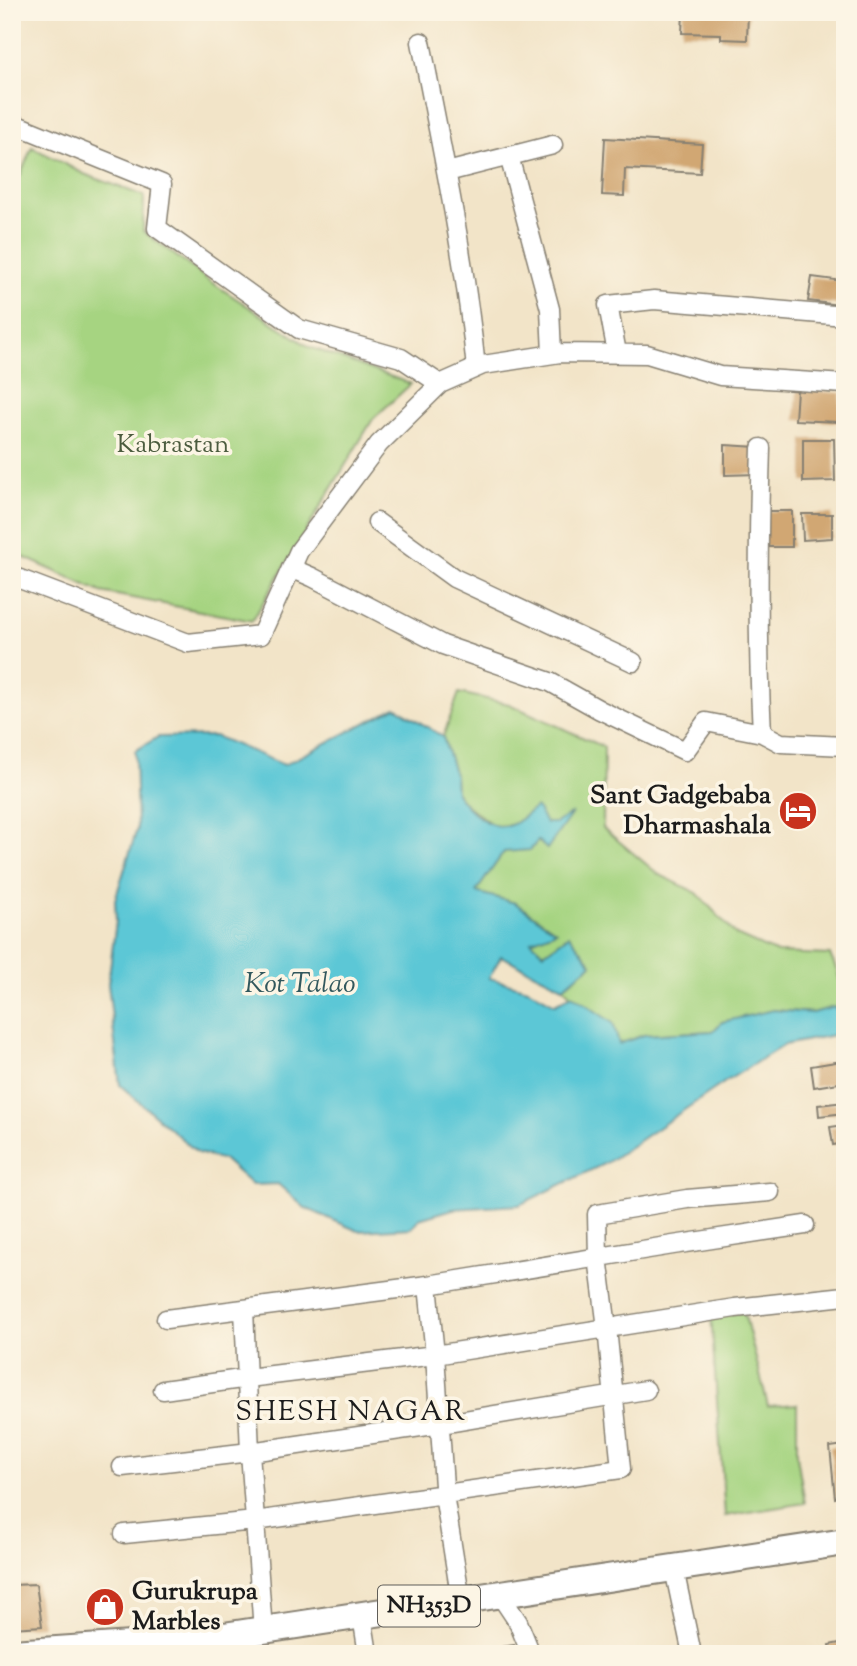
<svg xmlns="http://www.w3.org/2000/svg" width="857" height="1666" viewBox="0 0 857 1666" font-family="'Sorts Mill Goudy',serif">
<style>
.green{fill:#a6d481;stroke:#61784e;stroke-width:2}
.water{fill:#5cc7d6;stroke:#3c7279;stroke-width:2}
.building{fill:#d1a773}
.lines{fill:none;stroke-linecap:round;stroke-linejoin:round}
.minor-casing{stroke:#878072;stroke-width:21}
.highway-casing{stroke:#878072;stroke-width:30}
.minor{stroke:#fff;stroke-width:18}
.highway{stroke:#fff;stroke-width:26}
.labels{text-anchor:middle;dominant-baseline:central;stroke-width:7;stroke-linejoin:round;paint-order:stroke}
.shield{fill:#fcf5e5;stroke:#5f5d58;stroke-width:2}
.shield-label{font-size:24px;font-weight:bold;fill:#1c1c1c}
.park-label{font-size:26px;fill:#4c5c3f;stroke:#fcf5e5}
.poi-label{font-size:26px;font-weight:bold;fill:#1c1c1c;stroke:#fcf5e5;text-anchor:end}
.water-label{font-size:28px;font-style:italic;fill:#32585d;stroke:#fcf5e5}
.neighbourhood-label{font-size:28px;letter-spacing:2px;fill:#1c1c1c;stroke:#fcf5e5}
</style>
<rect width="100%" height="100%" fill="#fcf5e5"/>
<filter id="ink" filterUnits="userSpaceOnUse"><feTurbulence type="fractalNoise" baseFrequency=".0143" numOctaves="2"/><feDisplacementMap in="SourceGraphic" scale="14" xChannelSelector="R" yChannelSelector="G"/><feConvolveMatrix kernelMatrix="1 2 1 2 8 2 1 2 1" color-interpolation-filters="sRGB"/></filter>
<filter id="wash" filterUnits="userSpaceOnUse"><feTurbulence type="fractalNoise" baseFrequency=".00686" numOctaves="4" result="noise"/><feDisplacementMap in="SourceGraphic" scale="28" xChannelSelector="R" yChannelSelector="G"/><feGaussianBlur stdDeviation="1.57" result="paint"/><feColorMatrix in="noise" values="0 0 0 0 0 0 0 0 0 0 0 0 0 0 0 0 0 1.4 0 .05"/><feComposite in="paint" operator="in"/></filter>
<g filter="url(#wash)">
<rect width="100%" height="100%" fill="#f2e4c8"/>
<path class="green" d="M32,147L84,174L144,196L143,231L208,280L310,347L411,384L373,419L252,621L101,592L12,552V195Z
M459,693L509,704L604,747L603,828L658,874L697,893L736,935L777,953L830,955C840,975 845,994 845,1017L834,1007L813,1013L773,1010L713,1031L644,1035L618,1045L563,987L592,964L569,935L544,953L530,941L555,930L515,903L475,892L504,852L510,825L494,826L465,804L456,793L455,776L443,737Z
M744,1312L768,1406L797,1404V1456L805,1503L725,1516L711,1315Z"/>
<path class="water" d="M396,707L443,737L455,776L456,793C467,809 492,834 513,824C521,820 529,812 536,807L546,823H555L572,813L547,849L538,841L530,850L504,852L476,892L515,903L556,931L531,941L544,953L569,935L592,964L563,987L501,956L489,978L528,989L555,1004L572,995L613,1023L619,1044L644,1035L713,1031L722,1022L773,1010L813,1013L834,1007L845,1017L844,1033L784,1045L725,1082L608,1162L519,1205L453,1209L419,1219L411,1228L358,1231L305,1208L278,1184L252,1185L224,1160L198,1153L120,1085L108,984L116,921L115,900L137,829L135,751L158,737L215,736L284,765Z"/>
<g id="blocks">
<path class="building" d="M683,12H748L747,40L721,39V34L682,33Z
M605,138L702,144L700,173L625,169L624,196L602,195Z
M812,277L843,281L839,305L808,301Z
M797,390L841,393L839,422L795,420Z
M803,439H834L835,481L803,482Z
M725,445L757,447L758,474L725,475Z
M762,511H792V547H764Z
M802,514H832V538L803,540Z
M842,1061L845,1082L814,1087L811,1066Z
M845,1102V1113L819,1116L818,1105Z
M845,1125V1143L833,1145L830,1127Z
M845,1445V1496L835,1498L830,1447Z
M36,1584L42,1626L12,1628V1585Z
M845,1642V1654H830L829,1645Z
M514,1645L516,1654H464V1652Z"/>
</g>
</g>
<g filter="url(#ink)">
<use href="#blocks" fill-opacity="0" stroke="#878072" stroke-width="2"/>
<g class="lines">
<g class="minor-casing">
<path id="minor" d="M421,42C442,150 465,258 476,368
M12,123L162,184L157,228L299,329L401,358L440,384
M509,156L550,309L552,354
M447,172L553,145
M617,353L608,305L654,300L845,316
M761,448C758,543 757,638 762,733
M377,522L454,578L633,662
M291,568L312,577L443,645L550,682L600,710L685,751L706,722L762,733L781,743L845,746
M12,576L188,643L261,635L299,551L379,444L440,384L483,365L560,353L647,354L720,376L845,384
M428,1285L435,1355L445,1501L461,1601
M244,1309L250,1452L263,1631
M166,1319L428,1285L673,1245L805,1225
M163,1390L248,1378L435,1355L735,1308L845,1296
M122,1467L250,1452L441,1424L646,1390
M124,1534L255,1521L621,1469L607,1328L598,1257L597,1214L687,1199L770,1192
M674,1569L692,1654
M500,1595L518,1622L531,1654
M362,1616L368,1654"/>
</g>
<g class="highway-casing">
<path id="highway" d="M12,1653L191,1641L845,1542"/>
</g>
<use href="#minor" class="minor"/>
<use href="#highway" class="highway"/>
</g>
</g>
<defs>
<g id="hotel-disc" transform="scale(2.0125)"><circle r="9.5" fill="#c8321e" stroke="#fcf5e5"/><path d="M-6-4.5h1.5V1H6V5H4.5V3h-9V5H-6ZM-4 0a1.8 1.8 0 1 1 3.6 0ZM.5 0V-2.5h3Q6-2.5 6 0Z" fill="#fff"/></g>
<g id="shop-disc" transform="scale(2.0125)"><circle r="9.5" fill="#c8321e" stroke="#fcf5e5"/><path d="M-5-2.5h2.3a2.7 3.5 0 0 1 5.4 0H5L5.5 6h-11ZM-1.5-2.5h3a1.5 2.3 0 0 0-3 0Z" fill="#fff"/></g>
</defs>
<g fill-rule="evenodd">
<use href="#hotel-disc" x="798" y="811"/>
<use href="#shop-disc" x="105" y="1607"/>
</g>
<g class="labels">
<rect class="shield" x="378" y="1585.5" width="102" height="41" rx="5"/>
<g class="shield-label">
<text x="429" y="1606">NH353D</text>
</g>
<g class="park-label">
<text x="173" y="445">Kabrastan</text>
</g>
<g class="poi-label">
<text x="771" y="796">Sant Gadgebaba<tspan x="771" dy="30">Dharmashala</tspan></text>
<text x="132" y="1592" text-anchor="start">Gurukrupa<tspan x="132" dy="30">Marbles</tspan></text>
</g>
<g class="water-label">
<text x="300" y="985">Kot Talao</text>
</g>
<g class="neighbourhood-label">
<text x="351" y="1413">SHESH NAGAR</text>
</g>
</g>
<rect width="857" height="1666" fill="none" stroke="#fcf5e5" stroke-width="42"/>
</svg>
